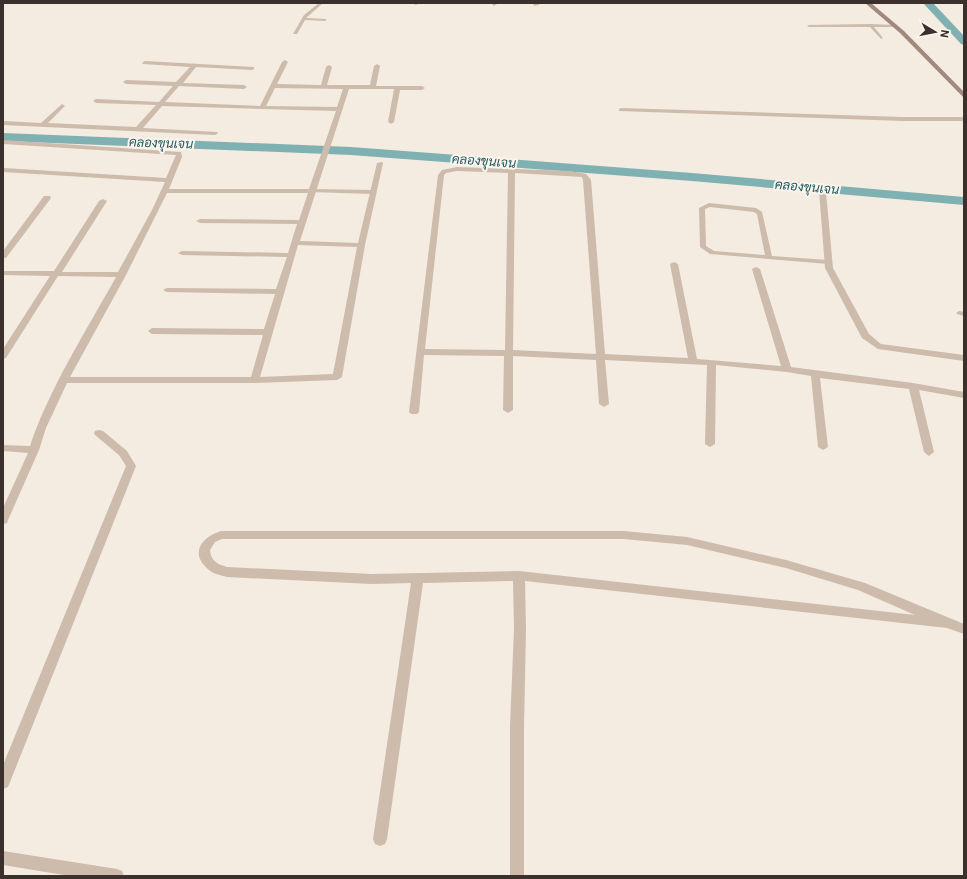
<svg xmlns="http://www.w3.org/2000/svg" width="967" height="879" viewBox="0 0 967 879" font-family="Roboto,Sarabun,sans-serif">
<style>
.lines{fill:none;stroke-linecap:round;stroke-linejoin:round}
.canal{fill:#7fb0b2;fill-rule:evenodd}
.lane{fill:#cdbbac;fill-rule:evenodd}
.street{fill:#cdbbac;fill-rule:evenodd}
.secondary{fill:#a18a7d;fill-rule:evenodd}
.labels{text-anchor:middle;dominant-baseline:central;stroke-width:4;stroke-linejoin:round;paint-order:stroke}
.far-water-label{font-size:13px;font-style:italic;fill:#1f5a5e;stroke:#fbf5ee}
</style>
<rect width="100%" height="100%" fill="#f4ebe1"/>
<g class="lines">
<path class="canal" d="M923,3H933L964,36V45L961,44Z
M3,133L351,147L692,173L964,197V205L692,181L351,155L3,141Z"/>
<path class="lane" d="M319,3H323L306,18L325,19H326V21L305,20L297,34H293L304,15Z
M870,24L895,25L897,26L895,27H874L883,38L881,39L870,27H809L807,26L809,25Z
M621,108L903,117H964V121H903L619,111V109Z
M312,189L373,190L376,192L373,194L310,192L309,191Z
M709,203L756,208L762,212L772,256L828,260L831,262L828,264L710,254L700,247L699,208ZM710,207L754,212L757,214L765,255L714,251L706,246L705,209Z
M959,311L964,312V316L957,314L956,313Z"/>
<path class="street" d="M412,3H419L416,5Z
M491,3H497V4L494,6Z
M533,3H539V5L534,6Z
M285,60L288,62L277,84L321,85L326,67L329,65L332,67L327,85H370L374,66L377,64L380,66L376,86H422L425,88L422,90H400L394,122L391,124L388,122L394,89H349L300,241L358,243L377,163L382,162L383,163L365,245L342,377L337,380L255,383H67L46,428L39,450L8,520L7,523L3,524V508L28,453L3,451V445L30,446C49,389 86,331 116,277L58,276L6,358L3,359V349L50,276L3,275V271H54L99,201L103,199L107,201L62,272H118L152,210L165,182L3,172V168L166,178L176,155L3,144V140L181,152L182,157L169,189H309L336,111L162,106L143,128L217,132L218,133L215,135L3,125V121L41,123L62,104L65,106L48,123L136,127L156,105L96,103L93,101L96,99L159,102L173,86L126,84L123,82L126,80L176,82L190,67L143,64L142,63L145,61L254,67V69L252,70L196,67L183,83L244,85L247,87L244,89L179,86L165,102L260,106L282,62ZM275,88L343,89L337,107L266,106ZM167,193H308L299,220L200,219L196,221L200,223L297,224L288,253L182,251L178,253L182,255L287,257L276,289L167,288L163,290L167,292L275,294L264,329L152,328L148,331L152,334L263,335L251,377H70L126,275ZM298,245L357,247L333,374L260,377Z
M457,167L570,171L586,174L591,180L605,354L688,358L670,264L674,262L678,264L697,359L781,366L752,269L756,267L760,269L791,367L913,383L964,392V398L919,390L934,452L929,456L924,452L909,389L820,378L828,447L823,450L818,447L811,376L787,372L716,365L715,444L710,447L705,444L707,365L605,360L609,404L604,407L599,404L596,360L513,356V410L508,413L503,410L504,356L424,355L419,412L417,414H411L409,412L438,175L442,170ZM457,171L508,173L505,350L425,349L444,175L446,173ZM515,173L582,177L583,180L596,354L513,350Z
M819,190H825L826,192L833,268L869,334L881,344L964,355V361L878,349L862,338L825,268Z
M44,196H50L51,198L6,258H3V251Z
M99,430L103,431L127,451L136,466L10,782L8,787L3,789V765L126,466L119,455L95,435L94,433L95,431Z
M221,531H624L687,537L786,560L865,583L964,624V634L947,628L525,581L526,629L524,726V876H510V726L514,629L513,581L423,583L387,839L385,844L380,846L375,844L373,839L411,583L372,584L227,577C221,575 213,574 209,570C189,554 201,537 221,531ZM222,539H624L687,545L786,568L858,590L915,615L519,571L372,574L227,567C217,564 211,561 210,550L215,542Z
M3,851L117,869L122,871L124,876H70L3,865Z"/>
<path class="secondary" d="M865,3H871L904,31L964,92V98L900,33Z"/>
</g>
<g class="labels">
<g class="far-water-label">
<text transform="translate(161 143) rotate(2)">คลองขุนเจน</text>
<text transform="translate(484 161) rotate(4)">คลองขุนเจน</text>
<text transform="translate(807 187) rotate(5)">คลองขุนเจน</text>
</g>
</g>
<rect width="967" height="879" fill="none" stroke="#3b302b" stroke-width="8"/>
<g transform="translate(935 32) rotate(100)" stroke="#fbf5ee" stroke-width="3" paint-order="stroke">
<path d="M0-3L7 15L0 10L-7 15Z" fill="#3b302b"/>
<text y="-6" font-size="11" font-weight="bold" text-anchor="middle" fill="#3b302b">N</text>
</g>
</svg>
